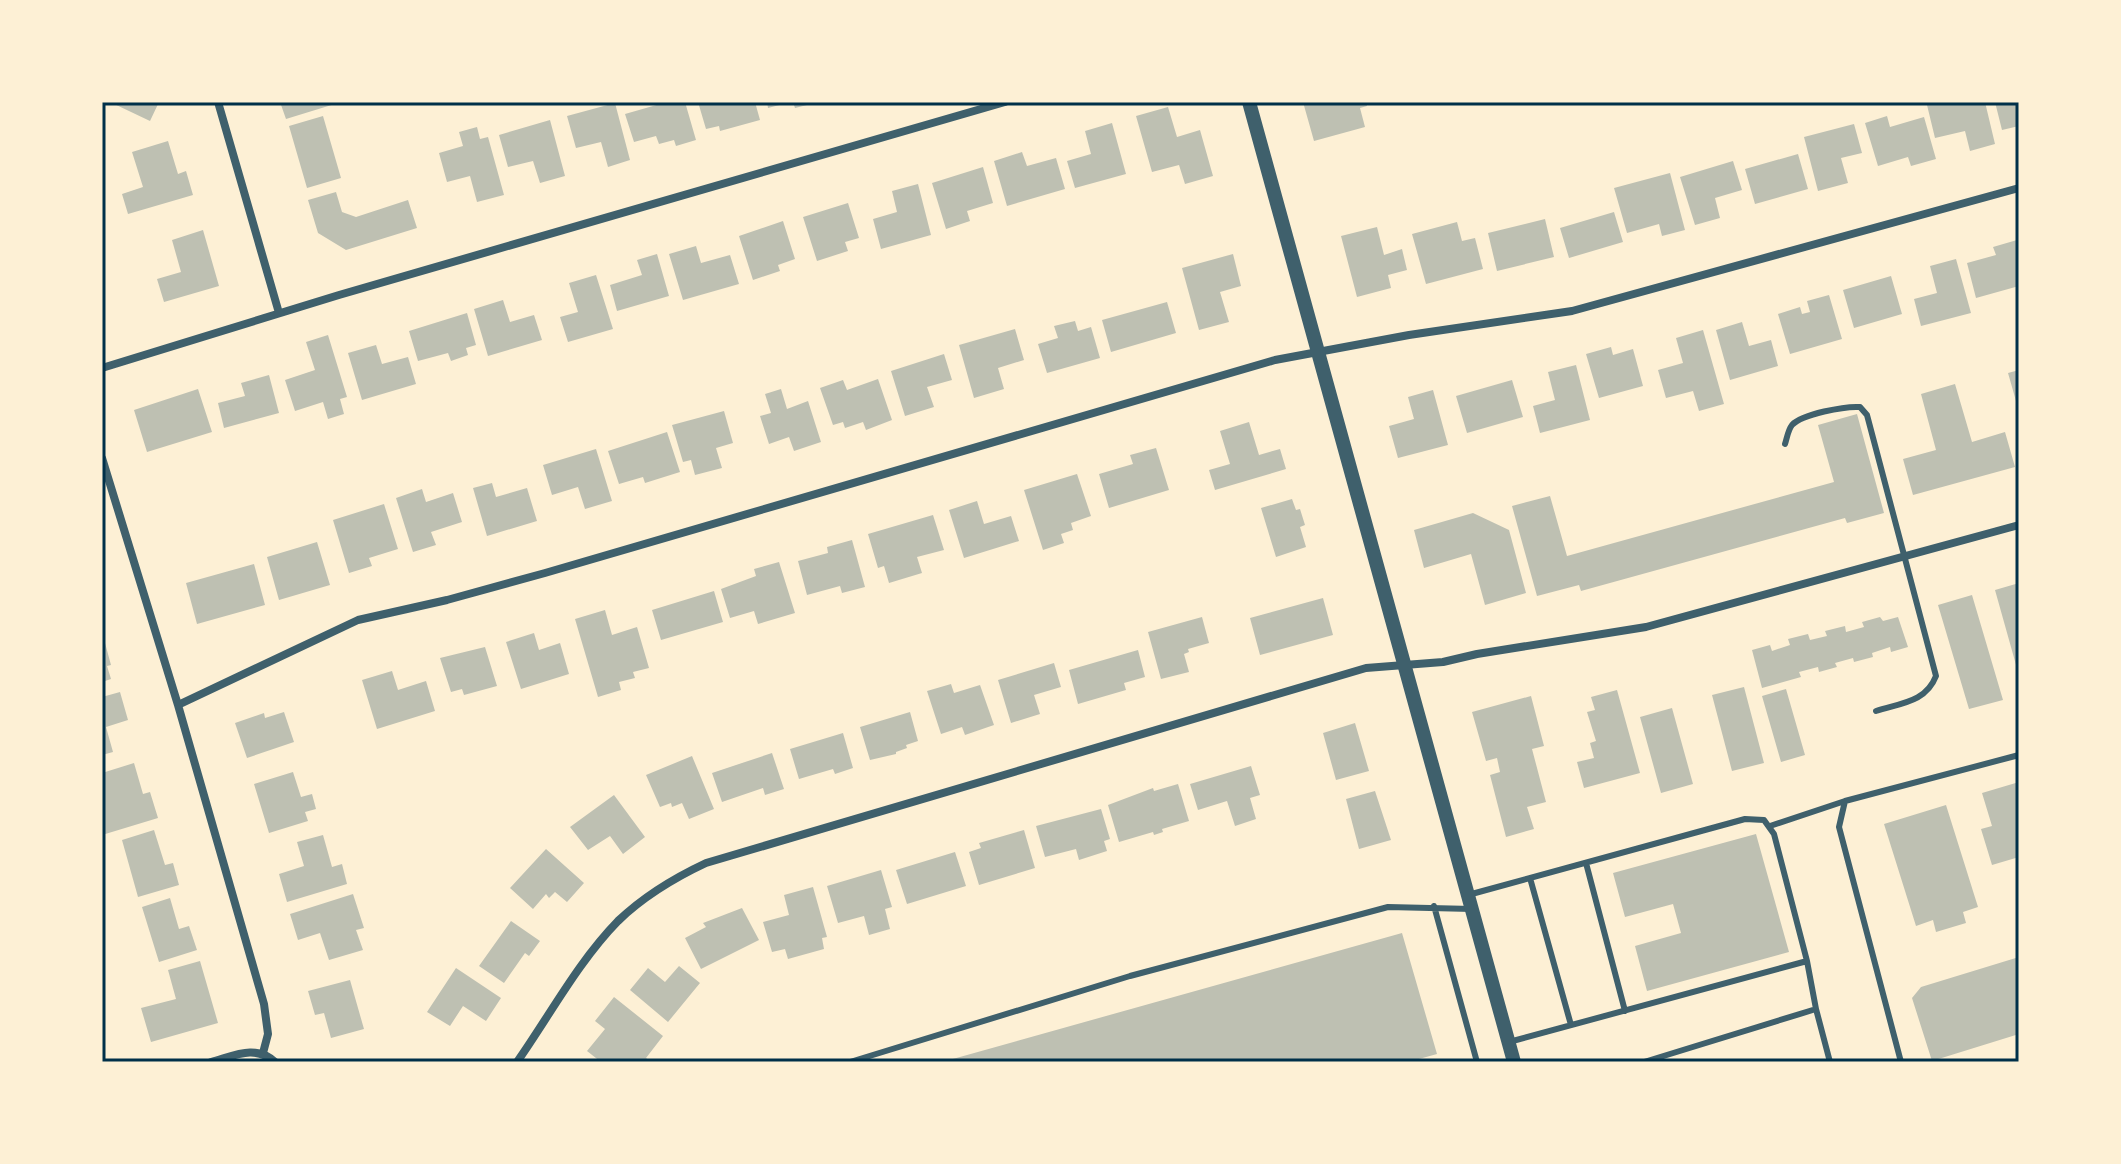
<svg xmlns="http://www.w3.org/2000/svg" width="2121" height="1164" viewBox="0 0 2121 1164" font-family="Ubuntu,sans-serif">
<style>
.building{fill:#bec0b2}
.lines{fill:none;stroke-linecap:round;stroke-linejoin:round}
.service{stroke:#3f606c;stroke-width:6}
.minor{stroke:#3f606c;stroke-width:8}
.tertiary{stroke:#3f606c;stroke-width:14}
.neatline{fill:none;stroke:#003049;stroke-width:3}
</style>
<rect width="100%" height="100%" fill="#fdf0d5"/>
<path class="building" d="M110,102H159L150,121Z
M280,102H338V103L286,119Z
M667,102H685L696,140L676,146L674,140L659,144L656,136L634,142L625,114Z
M698,102H755L760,120L720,131L719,126L706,129Z
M767,102H787V103L768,108Z
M793,102H815V103L795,108Z
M1303,102H1366L1367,106L1360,108L1365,127L1314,141Z
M1941,102H1985L1995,144L1970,151L1965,131L1935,138L1927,105Z
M1995,102H2019V126L2002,130Z
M615,103L630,160L608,167L601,142L576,148L567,116Z
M1168,107L1177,137L1200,130L1213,176L1185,184L1179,165L1152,172L1136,116Z
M323,116L341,178L307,188L289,126Z
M1887,116L1890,127L1924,117L1936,159L1911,166L1908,157L1878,166L1865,123Z
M550,120L565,176L540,183L533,161L508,167L499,135Z
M1112,123L1126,174L1075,188L1067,161L1091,154L1085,131Z
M1854,124L1862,153L1841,158L1848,183L1818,191L1804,137Z
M477,127L480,139L488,137L504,195L477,202L470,176L447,182L439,153L463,146L459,132Z
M168,141L178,174L186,171L193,195L128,214L122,194L143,187L132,152Z
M1022,152L1027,166L1056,158L1065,189L1007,206L994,161Z
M1798,154L1808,189L1755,204L1745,169Z
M1733,161L1742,190L1715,198L1720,218L1695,225L1680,177Z
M983,167L993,203L967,211L970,221L946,229L932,183Z
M1670,173L1685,230L1662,236L1659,224L1627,233L1614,188Z
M918,184L931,235L881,249L873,219L897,212L892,191Z
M336,192L342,212L356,217L408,200L417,228L346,250L318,233L308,200Z
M848,203L859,238L845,242L848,251L817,261L803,217Z
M1614,212L1623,242L1569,258L1560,228Z
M1545,219L1554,257L1497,271L1488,233Z
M783,221L795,259L778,265L780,271L753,280L739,236Z
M1457,222L1462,241L1475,238L1483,269L1426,284L1412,234Z
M1377,227L1384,255L1402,249L1407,270L1388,275L1391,288L1357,297L1341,236Z
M203,230L219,286L164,302L157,279L181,272L172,240Z
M2017,240L2019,286L1976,298L1967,263L1996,255L1993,247Z
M696,246L701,263L730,255L739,284L683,300L669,254Z
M657,254L669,296L617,311L610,285L642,275L637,260Z
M1233,254L1241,286L1220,292L1229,322L1199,330L1182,268Z
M1956,259L1971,313L1921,326L1914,299L1937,293L1930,266Z
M596,275L613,329L568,342L560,317L578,312L569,283Z
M1891,276L1902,314L1854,328L1843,290Z
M1829,295L1842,339L1790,354L1778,314L1800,307L1802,314L1810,312L1807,301Z
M503,300L510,322L534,315L542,340L488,356L474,309Z
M1167,302L1176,333L1111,352L1102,320Z
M467,313L476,345L466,348L468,355L451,361L448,353L418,361L409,331Z
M1075,321L1078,331L1091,327L1100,358L1047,373L1038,344L1058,338L1054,326Z
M1742,322L1749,346L1771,340L1778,366L1730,380L1716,330Z
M1015,329L1024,360L998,368L1004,389L974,398L959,345Z
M1703,330L1724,404L1699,411L1693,391L1666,398L1658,370L1683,363L1676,338Z
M328,335L347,397L340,399L344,414L328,419L323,402L295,411L285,380L315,370L306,342Z
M376,345L382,364L408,357L416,384L362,400L348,353Z
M1611,347L1613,355L1633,349L1643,386L1599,398L1586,354Z
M944,354L952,380L927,387L934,407L905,416L891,371Z
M1576,365L1590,420L1540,433L1533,406L1555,400L1548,372Z
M2019,370V408H2018L2008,373Z
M269,375L279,413L224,428L218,403L245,396L241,383Z
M878,379L892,420L866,430L863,422L845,428L843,422L833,425L820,388L843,380L847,390Z
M1512,380L1523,417L1467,433L1456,396Z
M1955,384L1972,442L2005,432L2015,467L1913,495L1903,459L1936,450L1921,394Z
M198,389L212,432L147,452L134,410Z
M781,389L787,409L808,401L821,442L794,451L789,437L769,444L760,416L771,413L765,394Z
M1433,390L1448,445L1398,458L1389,426L1414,419L1408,397Z
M724,411L733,443L716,448L722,468L695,475L691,460L683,462L672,425Z
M1857,414L1884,513L1847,523L1845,518L1581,591L1579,585L1537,596L1512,506L1550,496L1567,556L1834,482L1818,425Z
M1249,422L1259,455L1280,449L1286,469L1215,490L1209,470L1230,464L1220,431Z
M667,432L680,472L645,483L643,477L619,484L608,451Z
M1156,448L1169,490L1109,508L1099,474L1133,464L1130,455Z
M596,449L612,501L585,509L578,487L552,495L543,465Z
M1077,474L1091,516L1071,523L1073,530L1061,534L1064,543L1043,550L1024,490Z
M492,483L496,497L527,488L537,521L487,536L473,488Z
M422,489L426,502L453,493L462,522L431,532L436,545L413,552L396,498Z
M1292,499L1296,510L1300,509L1305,525L1300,527L1306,547L1276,557L1261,508Z
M977,501L984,524L1011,516L1019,541L964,558L949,510Z
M384,504L398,549L369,558L372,566L349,573L333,520Z
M1473,513L1509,530L1526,593L1485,605L1471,554L1424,568L1414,530Z
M933,515L944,550L917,557L922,573L889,583L884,566L878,568L868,534Z
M852,540L865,587L842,593L840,586L807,595L798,561L828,553L827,547Z
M317,542L330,585L279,600L267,557Z
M779,562L795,613L758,624L754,611L730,618L721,589L756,576L754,569Z
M254,564L265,605L197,624L186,583Z
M2019,583V672H2018L1995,590Z
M714,591L723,622L661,640L652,610Z
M1972,595L2003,700L1969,709L1938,605Z
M1323,598L1333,635L1260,655L1250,618Z
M605,610L612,635L637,627L649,668L633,672L635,678L619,682L621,690L598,697L575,619Z
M1202,617L1209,643L1188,649L1189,652L1184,654L1189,672L1161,679L1148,632Z
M1880,617L1883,621L1898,617L1908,647L1891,652L1890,647L1872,653L1873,657L1854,662L1853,658L1835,663L1837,667L1819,672L1818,667L1799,672L1801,677L1762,688L1752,650L1770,645L1772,651L1790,645L1788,639L1808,634L1810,640L1827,636L1825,631L1845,626L1846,632L1864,627L1862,622Z
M102,632L111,665L107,666L111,679L102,682Z
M534,633L539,650L560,643L569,674L521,689L506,642Z
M485,647L497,686L464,695L462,689L451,692L440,658Z
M1138,650L1145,677L1124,683L1126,690L1078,704L1069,670Z
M1054,663L1061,687L1034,695L1040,714L1011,723L998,680Z
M392,671L398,690L426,681L435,711L377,729L362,680Z
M951,684L954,693L980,685L994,725L965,735L962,727L941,734L927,691Z
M1744,687L1764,763L1732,771L1712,695Z
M1786,689L1805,755L1781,762L1762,696Z
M1617,690L1640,773L1584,788L1577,762L1594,758L1590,743L1596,741L1587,712L1595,710L1591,697Z
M120,692L128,720L106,727L113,752L102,755V697Z
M1531,696L1544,746L1532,749L1546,802L1527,807L1534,829L1506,837L1490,775L1500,772L1497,758L1486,761L1472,712Z
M1672,708L1693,784L1661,793L1640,717Z
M284,712L294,742L247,758L235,723L264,713L265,718Z
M910,712L918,741L906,745L907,748L896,752V754L870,760L860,727Z
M1355,723L1369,771L1336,780L1323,733Z
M843,733L853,768L835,774L833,769L799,779L790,749Z
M772,753L784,789L765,795L763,788L722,802L712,773Z
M692,756L714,809L689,819L682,803L672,807L671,803L660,807L646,775Z
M134,763L143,794L150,792L158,818L102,835V773Z
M1251,766L1260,795L1250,798L1256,819L1235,826L1227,801L1198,810L1190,784Z
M293,772L301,797L312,794L316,809L305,812L308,821L269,833L254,784Z
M2019,782V857L1992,865L1981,829L1992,826L1982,793Z
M1178,784L1189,821L1162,829L1163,832L1154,835L1153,832L1119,842L1108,805L1153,788L1154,791Z
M1375,791L1391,840L1359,849L1346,799Z
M614,795L645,837L623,854L610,836L588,850L570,827Z
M1946,805L1978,907L1963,912L1966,923L1936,932L1933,920L1916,926L1884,824Z
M1101,809L1110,839L1104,841L1107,851L1079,860L1076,849L1045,857L1036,826Z
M154,830L165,865L173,863L179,885L138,897L122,840Z
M1024,830L1035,868L979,885L969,852L981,848L979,843Z
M1756,834L1789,952L1647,991L1635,946L1681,933L1673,904L1625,917L1613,873Z
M323,835L332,867L342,864L347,884L287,902L279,874L304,866L297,842Z
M546,849L584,883L567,902L555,892L549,898L546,894L533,909L510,888Z
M955,852L966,886L907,904L896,870Z
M881,870L892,907L885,909L890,929L869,935L864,916L838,923L827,886Z
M813,887L827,937L822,938L824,949L788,959L785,949L772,952L763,922L789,915L784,895Z
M353,894L364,928L356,930L363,950L329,960L320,933L298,940L290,914Z
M170,898L179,929L189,926L197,950L159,962L142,907Z
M742,908L759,940L701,969L685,938L706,927L703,923Z
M511,921L540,941L529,956L525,953L504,983L479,966Z
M1402,933L1437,1054L1408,1062H942Z
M2019,957V1034L1932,1061L1912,998L1921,987Z
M200,961L218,1023L151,1042L141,1008L176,999L168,970Z
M679,966L700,983L668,1022L630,990L648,968L665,982Z
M456,968L501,998L486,1021L463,1006L450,1026L427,1012Z
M350,980L364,1029L331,1038L324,1013L315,1015L308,991Z
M614,997L663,1036L646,1058L651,1062H601L587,1051L605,1029L595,1021Z"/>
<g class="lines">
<path class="service" d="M1785,444C1787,438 1788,430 1792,425C1802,414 1845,406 1860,407L1867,415L1936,676C1926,702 1901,703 1876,711
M1770,826L1845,801
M1586,863L1625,1011
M1530,878L1571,1025
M1468,895L1745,819L1764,820L1774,834L1807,961L1816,1009
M1434,906L1477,1062
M1509,1042L1807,961
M850,1062L1130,976L1388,907L1472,909
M1644,1062L1816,1009L1830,1062
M1901,1062L1839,827L1845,801L2019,755"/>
<path class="minor" d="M218,102L279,313
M102,368L339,295L1005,102
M102,458L178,705L264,1004L268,1034L263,1053
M178,705L358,620L447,600L545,573L1275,360L1409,335L1572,311L2019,188
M211,1062C234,1056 255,1044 275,1062
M517,1062C550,1015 578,962 618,921C644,896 674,878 706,863L1366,668L1443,662L1477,654L1646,627L2019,525"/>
<path class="tertiary" d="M1249,102L1514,1062"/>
</g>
<rect width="2121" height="1164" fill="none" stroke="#fdf0d5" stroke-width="208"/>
<rect x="104" y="104" width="1913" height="956" class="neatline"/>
</svg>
